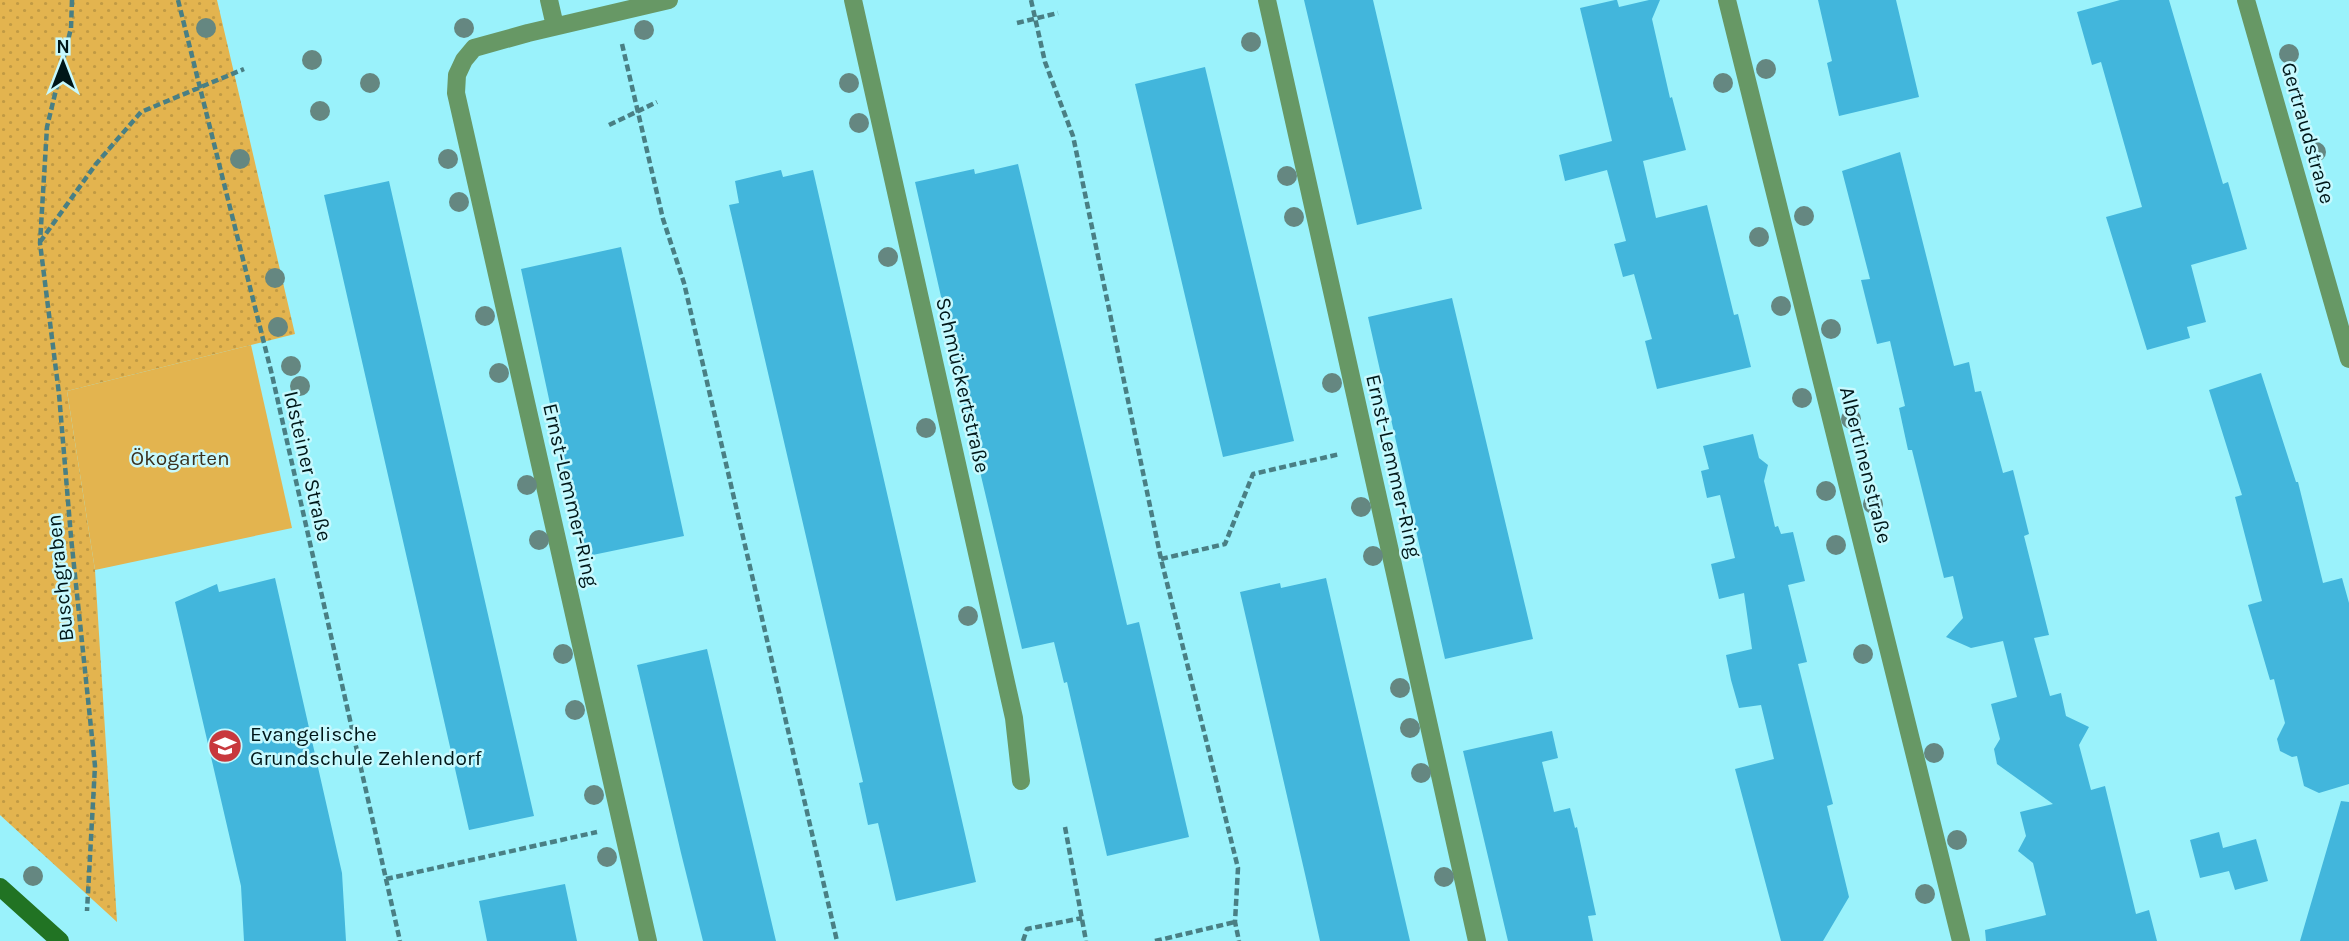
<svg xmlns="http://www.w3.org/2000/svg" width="2349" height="941" viewBox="0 0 2349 941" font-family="Karla,sans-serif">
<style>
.park{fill:url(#park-dots)}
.garden{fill:#e3b44f}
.building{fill:#42b6dc}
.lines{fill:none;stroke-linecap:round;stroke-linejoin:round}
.path{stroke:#497f84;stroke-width:4.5;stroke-dasharray:7 3.5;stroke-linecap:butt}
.street{stroke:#679865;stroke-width:18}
.secondary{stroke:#217323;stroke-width:18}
.tree{fill:#658781}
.labels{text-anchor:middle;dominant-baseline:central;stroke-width:5;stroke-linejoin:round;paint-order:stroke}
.street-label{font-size:21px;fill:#001719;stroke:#c7f9fe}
.park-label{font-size:21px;fill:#3a301d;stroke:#c7f9fe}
.poi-label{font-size:21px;fill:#001719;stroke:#c7f9fe;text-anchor:start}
</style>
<defs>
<pattern id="park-dots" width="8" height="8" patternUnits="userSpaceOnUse" patternTransform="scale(1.75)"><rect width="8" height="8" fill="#e3b44f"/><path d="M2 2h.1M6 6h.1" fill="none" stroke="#c19a44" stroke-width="1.8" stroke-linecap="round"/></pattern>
</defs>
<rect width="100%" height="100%" fill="#9af2fb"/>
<path class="park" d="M0,0H217L295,334L67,391L95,570L117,922L0,815Z"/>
<path class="garden" d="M251,345L292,528L95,570L67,391Z"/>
<path class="building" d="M1304,0H1373L1422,209L1357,225Z
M1615,0H1617L1619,7L1649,0H1660L1652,19L1670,98L1672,97L1686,150L1643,161L1656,218L1707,205L1734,315L1738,314L1751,367L1657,389L1645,341L1652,339L1634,274L1623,277L1614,244L1626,241L1607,170L1565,181L1559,155L1612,141L1580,8Z
M1818,0H1896L1919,97L1839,116L1827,63L1832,61Z
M2120,0H2169L2223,184L2228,182L2247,249L2191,265L2206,322L2187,327L2190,338L2147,350L2106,217L2142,207L2101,62L2092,65L2077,12Z
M1205,67L1294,441L1223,457L1135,84Z
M1900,152L1954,366L1969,362L1975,392L1981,391L2003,473L2013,470L2029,534L2024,536L2049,635L2034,638L2050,696L2061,693L2066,716L2089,727L2079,745L2091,790L2105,786L2136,914L2149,910L2157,941H1986L1985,930L2046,915L2033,863L2018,851L2026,836L2020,812L2053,804L1997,764L1994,749L2000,739L1991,704L2017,697L2003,641L1971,648L1946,637L1963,618L1953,576L1944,578L1912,450H1908L1899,408L1905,406L1890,341L1877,344L1861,280L1870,279L1842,171Z
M1018,164L1127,625L1139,622L1189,837L1107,856L1067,682L1064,683L1054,642L1022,649L950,345H952L915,182L974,169L975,174Z
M781,170L783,177L813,170L976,882L896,901L878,823L868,825L859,783L863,782L729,205L739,203L735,181Z
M389,181L534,816L469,830L324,195Z
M621,247L684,536L583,557L521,269Z
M1452,298L1533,639L1445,659L1368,317Z
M2261,373L2296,482H2298L2323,583L2342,578L2349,603V784L2319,793L2304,786L2297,756L2292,757L2280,751L2277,739L2285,723L2274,679L2270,680L2248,605L2262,601L2235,497L2242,495L2209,390Z
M1753,434L1759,458L1768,465L1764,481L1775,527L1778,526L1781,534L1793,532L1805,581L1788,585L1807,662L1798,664L1833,804L1827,806L1849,897L1823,941H1781L1735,769L1774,759L1761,705L1739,708L1731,680L1726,655L1752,649L1744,593L1719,599L1711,564L1735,558L1720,495L1707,498L1701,471L1709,469L1703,446Z
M275,578L342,873L346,941H244L241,886L175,602L217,584L219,592Z
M1326,578L1347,670L1410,941H1320L1305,874L1240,592L1280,583L1281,588Z
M707,649L729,743L776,941H703L681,853L637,665Z
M1552,731L1558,758L1542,762L1554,812L1570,808L1575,828L1577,827L1596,915L1588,916L1593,941H1508L1463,751Z
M2341,801L2349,802V941H2300Z
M2219,832L2223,848L2256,839L2268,881L2235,890L2229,871L2200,878L2190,840Z
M565,884L577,941H487L479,901Z"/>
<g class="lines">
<path class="path" d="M72,0L71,28L47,127L40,243L59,394L71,537L95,766L87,911
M178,0L272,375L400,941
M1031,0L1045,62L1073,136L1161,559L1238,868L1235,922L1239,941
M1017,23L1058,13
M622,44L663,219L684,283L837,941
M609,125L657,102
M40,242L96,164L141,112L244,69
M1161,559L1225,544L1253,474L1340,454
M1065,827L1086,941
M386,879L597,832
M1023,941L1027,929L1082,918
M1155,941L1235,922"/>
<path class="street" d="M549,0L555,26
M853,0L1014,718L1021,781
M1267,0L1477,941
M1727,0L1961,941
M2246,0L2349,359
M648,941L456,93L457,75L464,60L474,48L528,33L669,0"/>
<path class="secondary" d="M0,887L60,941"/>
</g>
<g class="tree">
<circle cx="206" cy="28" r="10"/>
<circle cx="464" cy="28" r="10"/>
<circle cx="644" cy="30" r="10"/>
<circle cx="1251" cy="42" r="10"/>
<circle cx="2289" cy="54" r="10"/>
<circle cx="312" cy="60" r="10"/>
<circle cx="1766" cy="69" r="10"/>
<circle cx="370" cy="83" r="10"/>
<circle cx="849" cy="83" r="10"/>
<circle cx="1723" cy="83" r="10"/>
<circle cx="320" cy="111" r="10"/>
<circle cx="859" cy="123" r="10"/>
<circle cx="2316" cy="152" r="10"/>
<circle cx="240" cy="159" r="10"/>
<circle cx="448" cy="159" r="10"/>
<circle cx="1287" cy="176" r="10"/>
<circle cx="459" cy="202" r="10"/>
<circle cx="1804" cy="216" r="10"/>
<circle cx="1294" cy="217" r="10"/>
<circle cx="1759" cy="237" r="10"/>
<circle cx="888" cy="257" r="10"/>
<circle cx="275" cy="278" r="10"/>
<circle cx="1781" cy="306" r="10"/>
<circle cx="485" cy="316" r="10"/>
<circle cx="278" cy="327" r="10"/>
<circle cx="1831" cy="329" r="10"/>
<circle cx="291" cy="366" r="10"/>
<circle cx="499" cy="373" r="10"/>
<circle cx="1332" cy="383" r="10"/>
<circle cx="300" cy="386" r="10"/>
<circle cx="1802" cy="398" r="10"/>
<circle cx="1851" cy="419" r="10"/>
<circle cx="926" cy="428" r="10"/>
<circle cx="527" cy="485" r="10"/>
<circle cx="1826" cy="491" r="10"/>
<circle cx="1873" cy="504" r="10"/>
<circle cx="1361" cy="507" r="10"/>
<circle cx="539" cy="540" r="10"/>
<circle cx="1836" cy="545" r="10"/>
<circle cx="1373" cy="556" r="10"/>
<circle cx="968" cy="616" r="10"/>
<circle cx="563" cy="654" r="10"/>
<circle cx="1863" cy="654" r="10"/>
<circle cx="1400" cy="688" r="10"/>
<circle cx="575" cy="710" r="10"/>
<circle cx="1410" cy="728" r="10"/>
<circle cx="1934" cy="753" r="10"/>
<circle cx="1421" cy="773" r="10"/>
<circle cx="594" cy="795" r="10"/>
<circle cx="1957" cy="840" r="10"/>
<circle cx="607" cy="857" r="10"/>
<circle cx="33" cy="876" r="10"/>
<circle cx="1444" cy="877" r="10"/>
<circle cx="1925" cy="894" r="10"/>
</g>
<defs>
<g id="school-disc" transform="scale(1.75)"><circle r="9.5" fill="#c8383d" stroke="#c7f9fe"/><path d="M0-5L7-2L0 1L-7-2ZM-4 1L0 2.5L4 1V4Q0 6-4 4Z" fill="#fff"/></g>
</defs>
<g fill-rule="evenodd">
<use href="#school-disc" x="225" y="746"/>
</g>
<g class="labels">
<g class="street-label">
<text transform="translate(2308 133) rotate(74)">Gertraudstraße</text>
<text transform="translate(963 385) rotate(77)">Schmückertstraße</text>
<text transform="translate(1866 465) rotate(76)">Albertinenstraße</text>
<text transform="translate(308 466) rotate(77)">Idsteiner Straße</text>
<text transform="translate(1394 466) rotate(77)">Ernst-Lemmer-Ring</text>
<text transform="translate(571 495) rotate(77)">Ernst-Lemmer-Ring</text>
<text transform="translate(60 578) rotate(-96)">Buschgraben</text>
</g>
<g class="park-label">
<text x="180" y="458">Ökogarten</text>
</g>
<g class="poi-label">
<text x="250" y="734">Evangelische<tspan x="250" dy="24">Grundschule Zehlendorf</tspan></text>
</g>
</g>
<g transform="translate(63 63)" stroke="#c7f9fe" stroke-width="5" paint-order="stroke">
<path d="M0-5L12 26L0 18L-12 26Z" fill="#001719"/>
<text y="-10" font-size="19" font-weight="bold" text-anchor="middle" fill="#001719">N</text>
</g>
</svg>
